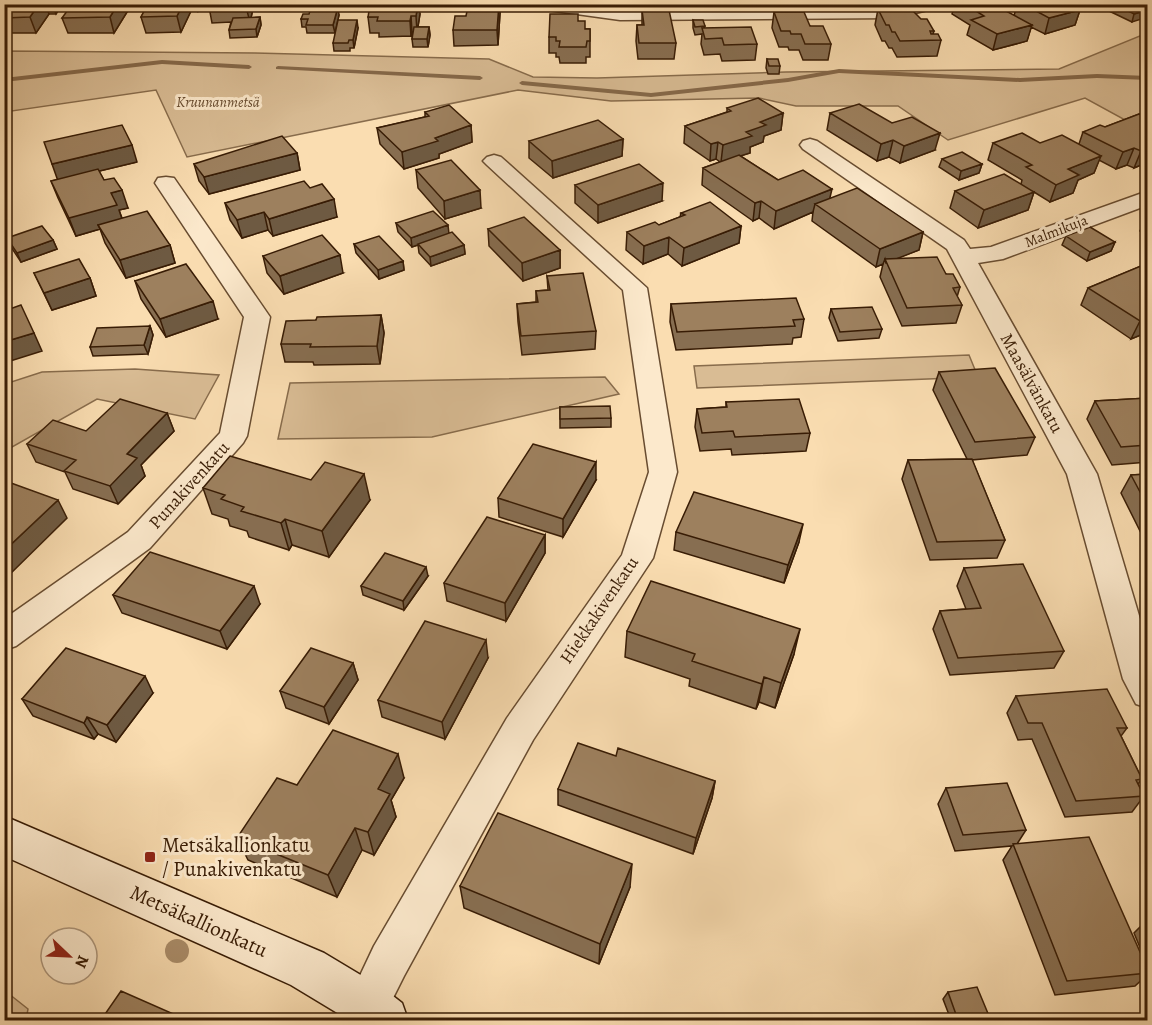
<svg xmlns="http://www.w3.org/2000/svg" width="1152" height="1025" viewBox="0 0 1152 1025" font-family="Alegreya,serif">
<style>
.green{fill:#d9bc94;stroke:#886c4c;stroke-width:1.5}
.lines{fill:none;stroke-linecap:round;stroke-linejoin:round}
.stream{fill:#856849;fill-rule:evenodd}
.street-casing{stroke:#684c30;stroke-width:3}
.secondary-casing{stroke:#381c05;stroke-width:3}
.street{fill:#fce9cc;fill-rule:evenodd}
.secondary{fill:#fce9cc;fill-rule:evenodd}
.tree{fill:#aa8d6a}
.wall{fill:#876e51;stroke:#381c05;stroke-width:1.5}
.shaded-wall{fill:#6e5a42;stroke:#381c05;stroke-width:1.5}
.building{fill:#9d805e;stroke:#381c05;stroke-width:1.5}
.poi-dot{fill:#8f2418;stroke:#fce9cc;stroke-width:2}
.labels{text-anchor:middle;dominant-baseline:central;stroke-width:6;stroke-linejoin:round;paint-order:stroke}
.far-park-label{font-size:15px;font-style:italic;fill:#684c30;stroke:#fce9cc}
.far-street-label{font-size:15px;fill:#381c05;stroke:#fce9cc}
.street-label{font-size:18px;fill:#381c05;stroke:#fce9cc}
.near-poi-label{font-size:21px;fill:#381c05;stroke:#fce9cc;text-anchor:start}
.near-street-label{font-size:21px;fill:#381c05;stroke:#fce9cc}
</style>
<rect width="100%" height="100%" fill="#faddb1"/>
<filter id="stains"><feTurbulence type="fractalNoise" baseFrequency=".00333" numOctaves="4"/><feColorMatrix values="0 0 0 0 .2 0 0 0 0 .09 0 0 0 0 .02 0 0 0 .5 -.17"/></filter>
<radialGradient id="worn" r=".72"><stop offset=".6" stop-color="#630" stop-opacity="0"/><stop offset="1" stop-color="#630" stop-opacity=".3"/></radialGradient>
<path class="green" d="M1147,33V132L1085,98L948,140L898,106H796L759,98L611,101L518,90L187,157L156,90L5,112V51L255,53L489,59L533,77L597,78L786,72L1059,69Z
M969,355L978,377L697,388L694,366Z
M135,369L219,375L195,419L97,399L5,451V384L42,372Z
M605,377L619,394L432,437L278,439L290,383Z
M4,990L28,1009L26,1020H5Z"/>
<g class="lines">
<path class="stream" d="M162,60L249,65L252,67L249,69L162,64L4,82V78Z
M278,66L480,76L483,78L480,80L276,69V67Z
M839,69L1020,78L1097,74L1148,76V80L1097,78L1020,82L839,73L788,82L651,97L522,85L519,83L522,81L651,93L788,78Z"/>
<g class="street-casing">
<path id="street" d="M532,4H581L620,10L895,8L908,4H938L936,8L895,18L620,20L540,9Z
M810,139L817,141L964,240L970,249L991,247L1148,191V205L1003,259L978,263L1097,474L1148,646V708L1136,704L1123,679L1067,474L947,249L803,149L800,145L803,141Z
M494,155L501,157L647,288L677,472L653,558L533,740L404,976L382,1020H339L374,946L507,718L622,555L649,472L623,290L487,165L483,161L487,157Z
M166,177L174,178L270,317L247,436L243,443L150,548L16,646L4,650V619L128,532L220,433L244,317L155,183L158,178Z"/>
</g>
<g class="secondary-casing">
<path id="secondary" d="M4,816L324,953L384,989L402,1003L408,1020H349L291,985L4,856Z"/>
</g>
<use href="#street" class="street"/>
<use href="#secondary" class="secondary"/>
</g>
<circle class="tree" cx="177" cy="951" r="12"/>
<path class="wall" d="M4,4H62L56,14H49L36,33H4Z
M81,4H132L114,33H68L62,18L79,7Z
M148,4H201L198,11H191L181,32L146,33L141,17Z
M254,4L251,18L260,17L261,25L257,37L230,38L229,30L231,22L212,23L209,7Z
M475,4H500V13L498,45L454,46L453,30L466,16L474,11Z
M955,4H993L1014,16L1017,4H1107L1085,10L1081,8L1078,9L1080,10L1075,25L1045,34L1031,27L1027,41L993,50L967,35L970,25L952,14Z
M1109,4H1148L1132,22L1107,10Z
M878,9L934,31L933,34L941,40L937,56L897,57L892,48H889L885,41H882L875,25Z
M642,10L676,43L674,59H638L636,41L637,25H642Z
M774,12L810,26L831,44L828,60H803L799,50H789L788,47H779L772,28Z
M420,14L418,27H429L430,35L428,47H413L412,39L413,32H412L411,36L379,37V33H370L368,17Z
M339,15L335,33H307L306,27H302L301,19Z
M693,20L705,26L704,28L757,44L755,60L722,61L720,54L704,55L701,44L702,34L695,35L693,28Z
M578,21L585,29H590V57H586V63H560L559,57H556V53H549V37Z
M358,28L354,48H350V51H334L333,43Z
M767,59L780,66L779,74H768L766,68Z
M727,108L783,113L781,130L764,136L763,142L750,147V153L740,156L778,180L923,232L919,250L897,258L946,274L960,287L957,297L962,305L956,323L902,326L880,277L883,264L876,267L812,221L813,212L774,229L759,218L753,221L702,185L703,168L720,162L716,159L710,161L684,143L685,126L727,112Z
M425,112L471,125L472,142L439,154V158L404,169L380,144L377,128L425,117Z
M830,113L935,150L900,163L889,157L877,161L827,130Z
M1139,114L1148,162L1134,168L1127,165L1116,169L1099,160L1094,173L1078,180L1073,193L1050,202L1034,192L1028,210L978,228L950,208L955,191L1021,184L1022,180L988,160L993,143L1079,144L1083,132L1105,127Z
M623,139L622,156L553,178L529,158V141Z
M297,153L300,170L209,194L199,181L194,164Z
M942,159L982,164L979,173L959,180L939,167Z
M137,162L99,171L104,180L128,208L119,210L122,218L170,245L175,263L126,278L105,243L100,229L76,236L58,198L51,181Z
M416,170L481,208L445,219L418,188Z
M575,185L662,201L598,223L575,203Z
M310,188L337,217L273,236L268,230L242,238L230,220L225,203Z
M681,213L741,226L739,243L682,266L668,254L643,264L626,250L627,232L659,225L680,217Z
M1148,214V235L1140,231Z
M396,223L449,233L464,245L465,254L431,266L419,253L418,245L412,247L398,232Z
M488,229L560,250V268L523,281L489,246Z
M1066,236L1115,242L1111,251L1087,261L1062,245Z
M7,238L53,240L57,249L21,262L11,247Z
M354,244L403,261L404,270L379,279L356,253Z
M263,256L343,273L284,294L267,273Z
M1148,263V332L1131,339L1081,305L1088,288Z
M34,273L90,278L96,296L52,310Z
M547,276L596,331L595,349L522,355L518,322L517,304L536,302V291L548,290Z
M135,281L218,319L166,337L141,299Z
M671,304L804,319L801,337L793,338L792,344L676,350L670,322Z
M831,309L882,329L879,338L838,341L829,318Z
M381,315L384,333L380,364L314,365L313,362H285L281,344L316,320Z
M150,326L153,335L148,354L93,356L90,347Z
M939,372L1035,437L1027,455L972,460L1005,540L997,558L930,560L902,479L908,460L967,459L933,390Z
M1148,398V462L1112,465L1087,419L1095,401Z
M726,402L810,433L806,451L732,455L731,449L700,451L695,427L697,409L726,407Z
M560,407L611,418V427L560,428Z
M167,413L174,431L141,465L145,476L118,504L73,489L65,472L36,462L27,444Z
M1148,474V539H1144L1121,493L1131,475Z
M596,480L563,537L499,517L498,498Z
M203,488L370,500L329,557L292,545L289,550L249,537L247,531L230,526L228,519L212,514Z
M676,532L799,542L784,583L674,550Z
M545,535V553L506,621L447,601L444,583Z
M964,568L1064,651L1054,668L950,675L933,629L940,611L966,609L957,586Z
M428,576L404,610L363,595L361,586Z
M113,595L260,604L227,649L122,613Z
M627,631L794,654L775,708L759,702L756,709L689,686L690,679L625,657Z
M488,658L445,739L382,717L378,700Z
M353,663L358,680L329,724L286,708L280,691Z
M153,693L116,742L98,734L94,739L33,716L22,699Z
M1016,696L1127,728L1121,736L1142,779L1138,784L1144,796L1132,812L1065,817L1032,739L1018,740L1007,713Z
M616,756L715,781L712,798L693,854L558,805V789Z
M404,778L391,800L396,817L374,855L362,850L337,897L248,860L237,838L297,785Z
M946,788L1026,830L1017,844L1148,970V974L1135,986L1055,995L1003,860L1012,846L955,851L938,804Z
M460,886L630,887L599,964L464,908Z
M1148,919V967L1134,933Z
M948,992L989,1016L985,1020H951L943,999Z"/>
<path class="shaded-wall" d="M39,4H45L49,14L36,33L30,17Z
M52,4H62L56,14Z
M118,4H132L114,33L110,17Z
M183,4H189L191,11L181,32L177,16Z
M196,4H201L198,11Z
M247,4H254L250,22L246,7Z
M418,4H419L420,14L417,32L416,16Z
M499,4H500V13L498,45L497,30Z
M1077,4H1082L1081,8L1075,9Z
M1087,4H1107L1085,10Z
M338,7L339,15L335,33L333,25Z
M1080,10L1075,25L1045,34L1049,18Z
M1148,10V17L1132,22L1134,14Z
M411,16L412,32L411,36L410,21Z
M260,17L261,25L257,37L256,29Z
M357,20L358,28L354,48L353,40Z
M1032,25L1027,41L993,50L997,34Z
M429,27L430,35L428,47L427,39Z
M783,113L781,130L764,136L763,142L750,147V153L721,162L723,145L746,132L760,122Z
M471,125L472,142L439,154V158L404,169L402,152L435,138Z
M940,133L935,150L900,163L904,146Z
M623,139L622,156L553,178L552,161Z
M893,140L889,157L877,161L881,144Z
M718,142L716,159L710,161L711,144Z
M132,145L137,162L58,181L52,164Z
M1134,148L1127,165L1116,169L1123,152Z
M1148,148V162L1134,168L1141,151Z
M297,153L300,170L209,194L204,177Z
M1101,156L1094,173L1078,180L1073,193L1050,202L1056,185L1068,169Z
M982,164L979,173L959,180L961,171Z
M663,183L662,201L598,223V205Z
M832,189L828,206L815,204L813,212L774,229L776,211Z
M122,190L128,208L119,210L123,222L98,225L100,229L76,236L69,218L111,193Z
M480,190L481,208L445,219L444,201Z
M1034,192L1028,210L978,228L984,210Z
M334,199L337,217L273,236L269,219Z
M761,201L759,218L753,221L755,203Z
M264,212L268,230L242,238L237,220Z
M448,225L449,234L412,247L411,238Z
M741,226L739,243L682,266L684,248Z
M923,232L919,250L886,263L885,259L883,264L876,267L880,249Z
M669,237L668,254L643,264L644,246Z
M53,240L57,249L21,262L17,253Z
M1115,242L1111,251L1087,261L1090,252Z
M170,245L175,263L126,278L120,260Z
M464,245L465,254L431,266L430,257Z
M560,250V268L523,281L522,263Z
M340,255L343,273L284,294L280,276Z
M403,261L404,270L379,279L378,270Z
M90,278L96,296L52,310L44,293Z
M213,301L218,319L166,337L160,319Z
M381,315L384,333L380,364L377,346Z
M1148,318V332L1131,339L1140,321Z
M150,326L153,335L148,354L144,345Z
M34,333L42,351L4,363V342Z
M167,413L174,431L141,465L145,476L118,504L110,486L127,454Z
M596,462V480L563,537V519Z
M364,474L370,500L329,557L322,531Z
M58,500L67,518L4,580V551Z
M285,519L292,545L289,550L281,523Z
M803,524L799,542L784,583L788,565Z
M545,535V553L506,621L505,603Z
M426,567L428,576L404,610L403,601Z
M254,586L260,604L227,649L220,631Z
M800,629L794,654L775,708L781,683Z
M486,640L488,658L445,739L442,722Z
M353,663L358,680L329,724L324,707Z
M145,676L153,693L116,742L107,725Z
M764,677L759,702L756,709L762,684Z
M87,717L98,734L94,739L84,723Z
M398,754L404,778L391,800L396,817L374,855L368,832L378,789Z
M715,781L712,798L693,854L696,838Z
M355,828L362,850L337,897L328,875Z
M632,864L630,887L599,964L600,944Z"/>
<path class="building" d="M4,4H39L30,17L4,18Z
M81,4H118L110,17L62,18L70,7H79Z
M148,4H183L177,16L141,17Z
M210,4H247L246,7H209Z
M390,4H418L416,16H411L410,21H377L378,17H368L369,11H380L381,7L390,6Z
M475,4H499L497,30H453L455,16H466L467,11H474Z
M965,4H993L1032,25L997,34L971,20L984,16Z
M1023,4H1069L1080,10L1049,18Z
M1114,4H1148V10L1134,14Z
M338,7L333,25H306L308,19H301L303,14H309L311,8Z
M878,9H911L921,19H927L934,31H930L931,34H938L941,40L900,41L895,32H892L889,25H886Z
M642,10H669L676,43H639L637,25H644Z
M774,12H804L810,26H823L831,44H805L801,34H791L790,31H781Z
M550,14H578V21H585V29H590V41H587L586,47H559L560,41H556V37H549Z
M260,17L256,29L229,30L233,18Z
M338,20H357L353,40H349L348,43H333Z
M693,20H703L705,26L695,27Z
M414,27H429L427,39H412Z
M751,27L757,44L724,45L722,38L705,39L702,28Z
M767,59H778L780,66H769Z
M758,98L783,113L760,122L766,125L746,132L752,136L723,145L718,142L711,144L685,126L731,111L727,108Z
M859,104L892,123L912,117L940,133L904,146L893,140L881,144L830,113Z
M449,105L471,125L435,138L438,141L402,152L377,128L429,116L425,112Z
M1139,114L1148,118V148L1141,151L1134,148L1123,152L1083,132L1100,125L1105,127Z
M598,120L623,139L552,161L529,141Z
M122,125L132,145L52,164L44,142Z
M1022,133L1040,143L1062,135L1101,156L1068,169L1079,175L1056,185L1026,167L1032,165L993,143Z
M282,136L297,153L204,177L194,164Z
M962,152L982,164L961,171L942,159Z
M739,155L778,180L803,170L832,189L776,211L761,201L755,203L703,168Z
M451,160L480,190L444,201L416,170Z
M639,164L663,183L598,205L575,185Z
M98,169L104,180L114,178L122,190L111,193L117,205L69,218L51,181Z
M1004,174L1034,192L984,210L955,191Z
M304,181L310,188L322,184L334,199L269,219L264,212L237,220L225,203Z
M857,188L923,232L880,249L815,204Z
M710,202L741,226L684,248L669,237L644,246L627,232L655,222L659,225L685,215L681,213Z
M147,211L170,245L120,260L98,225Z
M433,211L448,225L411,238L396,223Z
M524,217L560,250L522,263L488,229Z
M42,226L53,240L17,253L7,238Z
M1090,227L1115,242L1090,252L1066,236Z
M452,232L464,245L430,257L418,244Z
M322,235L340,255L280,276L263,256Z
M379,236L403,261L378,270L354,244Z
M937,257L946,274H953L960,287L953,288L962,305L907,308L885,259Z
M79,259L90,278L44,293L34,273Z
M1148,263V318L1140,321L1088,288Z
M186,264L213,301L160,319L135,281Z
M583,273L596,331L521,336L517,304L538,302L536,291L550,290L547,276Z
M796,298L804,319L793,320L795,326L677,332L671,304Z
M21,305L34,333L4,342V311Z
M872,307L882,329L840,332L831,309Z
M381,315L377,346L310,347L311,344H281L286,321L316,320L317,317Z
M150,326L144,345L90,347L97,328Z
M995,368L1035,437L975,442L939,372Z
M1148,398V445L1121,447L1095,401Z
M120,399L167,413L127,454L137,458L110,486L64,471L76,460L27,444L53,420L86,431Z
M799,399L810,433L735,437L733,431L702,433L697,409L727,407L726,402Z
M610,406L611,418L560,419V407Z
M533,444L596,462L563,519L498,498Z
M230,456L311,480L325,462L364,474L322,531L285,519L281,523L241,511L244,507L221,499L225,495L203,488Z
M972,459L1005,540L937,542L908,460Z
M1148,474V507L1131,475Z
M11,483L58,500L4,551V490Z
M694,492L803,524L788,565L676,532Z
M487,517L545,535L505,603L444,583Z
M150,552L254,586L220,631L113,595Z
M385,553L426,567L403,601L361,586Z
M1023,564L1064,651L958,658L940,611L981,608L964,568Z
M651,581L800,629L781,683L764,677L762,684L692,661L695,654L627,631Z
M425,621L486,640L442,722L378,700Z
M66,648L145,676L107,725L87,717L84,723L22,699Z
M311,648L353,663L324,707L280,691Z
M1107,689L1127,728H1117L1142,779L1136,780L1144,796L1076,801L1042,723H1028L1016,696Z
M333,730L398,754L378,789L390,794L368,832L355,828L328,875L237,838L277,778L297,785Z
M578,743L616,756L618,748L715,781L696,838L558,789Z
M1007,783L1026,830L963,835L946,788Z
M498,813L632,864L600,944L460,886Z
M1089,837L1148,970V973L1067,981L1013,844Z
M977,987L989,1016L964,1020H958L948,992Z
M121,991L187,1020H101Z"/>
<rect class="poi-dot" x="144" y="851" width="12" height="12" rx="3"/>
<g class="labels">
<g class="far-park-label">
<text x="218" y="102">Kruunanmetsä</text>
</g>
<g class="far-street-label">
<text transform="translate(1056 231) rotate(-21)">Malmikuja</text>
</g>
<g class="street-label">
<text transform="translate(1032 383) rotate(61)">Maasälvänkatu</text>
<text transform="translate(189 485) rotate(-48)">Punakivenkatu</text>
<text transform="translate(599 610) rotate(-56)">Hiekkakivenkatu</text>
</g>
<g class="near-poi-label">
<text x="162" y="845">Metsäkallionkatu<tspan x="162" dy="24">/ Punakivenkatu</tspan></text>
</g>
<g class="near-street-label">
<text transform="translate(199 921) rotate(24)">Metsäkallionkatu</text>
</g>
</g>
<rect width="1152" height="1025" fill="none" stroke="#faddb1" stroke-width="24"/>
<rect x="6" y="6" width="1140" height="1013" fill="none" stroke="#381c05" stroke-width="3"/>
<rect x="12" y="12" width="1128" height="1001" fill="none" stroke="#381c05" stroke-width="1.5"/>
<g transform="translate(69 956) rotate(113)"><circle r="28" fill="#fce9cc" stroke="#ae977c" stroke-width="1.5"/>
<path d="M0-4.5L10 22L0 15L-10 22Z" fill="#8f2418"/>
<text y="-9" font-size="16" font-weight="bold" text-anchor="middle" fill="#381c05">N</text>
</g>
<rect width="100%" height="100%" filter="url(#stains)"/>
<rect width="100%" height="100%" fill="url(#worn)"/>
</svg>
